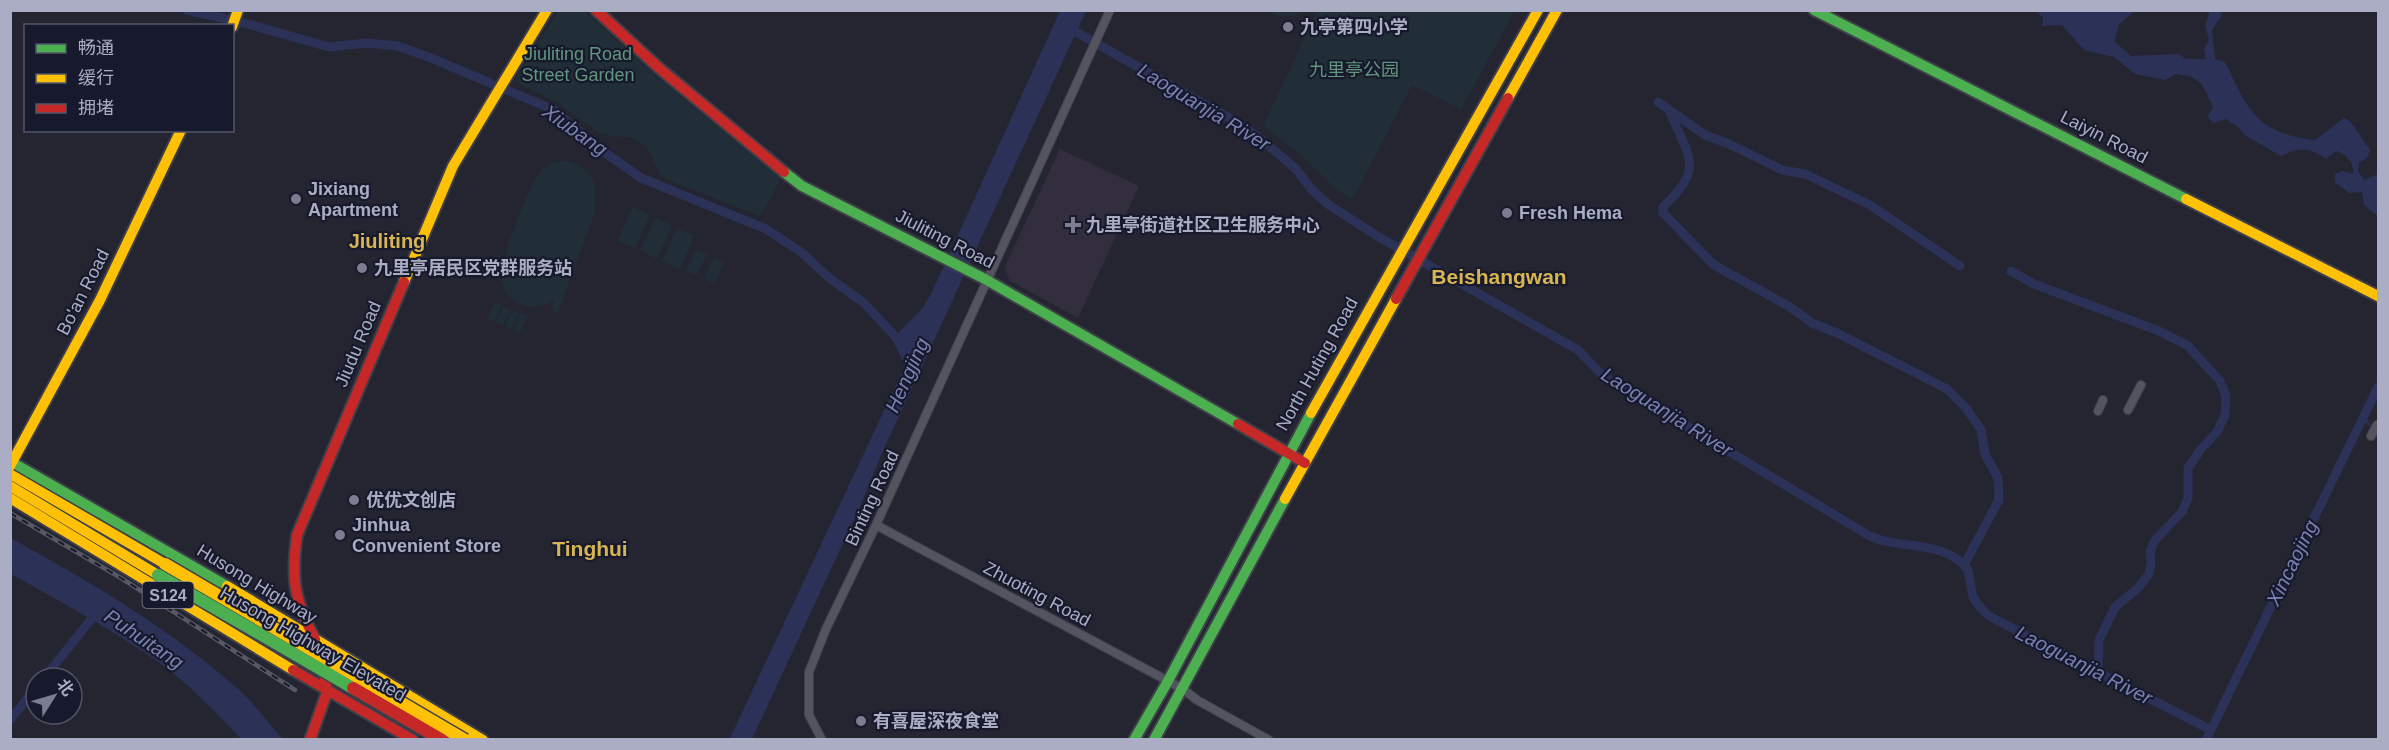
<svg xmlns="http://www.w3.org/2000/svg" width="2389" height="750" viewBox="0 0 2389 750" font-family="Helvetica,'Noto Sans SC',sans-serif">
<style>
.medical{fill:#332e3d}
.green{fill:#212d37}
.water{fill:#2c3257}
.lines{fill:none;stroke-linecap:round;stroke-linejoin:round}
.stream{stroke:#2c3257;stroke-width:2}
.canal{stroke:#2c3257;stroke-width:9}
.street-casing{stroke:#3e3f49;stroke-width:10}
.fast-casing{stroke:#3e3f49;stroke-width:14}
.slow-casing{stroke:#3e3f49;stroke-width:14}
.jam-casing{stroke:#3e3f49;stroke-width:14}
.street{stroke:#535460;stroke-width:8}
.fast{stroke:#4caf50;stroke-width:10}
.slow{stroke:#ffc107;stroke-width:10}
.jam{stroke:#c62828;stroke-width:10}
.rail-casing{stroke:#575863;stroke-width:4.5}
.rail{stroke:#171a2c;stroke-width:2;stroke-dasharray:7;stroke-linecap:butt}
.fast-bridge-casing{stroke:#41424e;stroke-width:15;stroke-linecap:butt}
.slow-bridge-casing{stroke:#41424e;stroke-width:15;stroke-linecap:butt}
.jam-bridge-casing{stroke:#41424e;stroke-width:15;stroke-linecap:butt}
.fast-bridge{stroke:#4caf50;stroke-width:12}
.slow-bridge{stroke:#ffc107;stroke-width:12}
.jam-bridge{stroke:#c62828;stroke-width:12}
.poi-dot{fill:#7c7d91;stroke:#171a2c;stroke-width:2}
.labels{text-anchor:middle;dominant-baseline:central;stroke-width:4.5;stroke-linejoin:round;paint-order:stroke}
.shield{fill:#171a2c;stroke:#7f8197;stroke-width:1.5}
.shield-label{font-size:16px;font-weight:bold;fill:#abadc5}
.poi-label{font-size:18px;font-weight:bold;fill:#abadc5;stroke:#171a2c;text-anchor:start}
.park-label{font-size:18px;fill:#62967d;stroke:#171a2c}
.street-label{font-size:18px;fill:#abadc5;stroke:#171a2c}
.water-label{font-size:20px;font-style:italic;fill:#7a81b3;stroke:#171a2c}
.neighbourhood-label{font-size:20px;font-weight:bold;fill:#d8b453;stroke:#171a2c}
.quarter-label{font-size:21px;font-weight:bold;fill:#d8b453;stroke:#171a2c}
</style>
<rect width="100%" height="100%" fill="#242531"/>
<path class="medical" d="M1060,149L1139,186L1078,318L1010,281L1005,271L1006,264Z"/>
<path class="green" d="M558,11H584L660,80L781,179L760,216L668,180L660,175L647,147L633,138L611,136L599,133L556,102L514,81Z
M1268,11H1304C1292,18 1279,19 1268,11Z
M1317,11V10L1515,11L1461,109L1412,85L1352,200L1332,185L1303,157L1263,126Z
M569,161C590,167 600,184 594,205L597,206L558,313L551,310L555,298C534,317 503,304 501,276C499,261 530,183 540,172C548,163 558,161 569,161Z
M633,207L650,215L635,249L617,241Z
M655,218L672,225L657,259L640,250Z
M677,228L694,236L680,269L662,261Z
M696,249L707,254L697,275L686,271Z
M714,257L724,262L715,284L704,279Z
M495,302L502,305L495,322L487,319Z
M503,306L511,309L503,326L496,323Z
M512,310L519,313L512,330L505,327Z
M520,313L528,316L520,333L514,330Z"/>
<path class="water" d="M1060,11H1086L882,453L862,502L752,739L729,740L905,366L892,339L922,309L931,294Z
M2035,11H2134L2119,25L2114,41L2131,56L2179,54L2186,59H2206L2204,49L2209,40L2205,26L2210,11H2220L2222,15L2212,30L2215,59L2225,62C2249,111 2256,133 2315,140L2344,118L2350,121L2370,150L2367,158L2359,163L2358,171L2364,180L2378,174V216L2364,205L2362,192L2349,193L2335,182V174L2343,171L2353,174C2354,162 2347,154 2336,151L2326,159C2309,147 2299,147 2281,156L2246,136L2238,127L2226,119L2213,123L2207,116L2213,107L2202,84L2190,76L2176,74L2165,80L2135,74L2114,57L2084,50L2062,25L2042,26L2043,17Z
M10,538C90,581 168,628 237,688C254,703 268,723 283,739H241C216,712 188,683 157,661C111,629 60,601 11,574Z"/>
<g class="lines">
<path class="stream" d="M2364,417L2378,436"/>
<path class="canal" d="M187,10L248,24L329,47L367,43L398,46L431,58L554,110L600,149L641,178L766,229L801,252L828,277L864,303L903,345
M1067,27L1231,119L1256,135L1296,169L1313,191L1329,205L1379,237L1578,350L1602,375L1868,535C1899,551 1944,538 1968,570C1974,595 1967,595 1989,616L2211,730
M1658,102L1705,135L1729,144L1782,170L1805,174L1870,205L1960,266
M1670,112C1689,158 1705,168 1663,207V213L1714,265L1790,307L1812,323L1837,333L1947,389L1966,408L1981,430L1985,454L1998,478L1999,500L1964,565
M2011,271L2034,284L2159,331L2187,345L2220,381L2226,396L2225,415L2217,432L2201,449L2188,468V498L2182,512L2155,540L2150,552L2151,562L2149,574L2138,588L2115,607L2099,640L2098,672
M44,678L97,612
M10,720L36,688
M2206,740L2378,387"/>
<g class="street-casing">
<path id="street" d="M2128,410L2141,385
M2098,411L2103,400
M2371,436L2377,425
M876,525L1183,689L1197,700L1269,740
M822,740L809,715V672L826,629L876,525L1110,10"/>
</g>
<g class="fast-casing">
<path id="fast" d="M1814,10L2186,199
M784,172L802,186L985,279L1238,424
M10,461L227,586
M1134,740L1168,681L1311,413
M1154,740L1285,499"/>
</g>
<g class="slow-casing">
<path id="slow" d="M232,27L238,10
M1508,98L1557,10
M2186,199L2378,296
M404,282L453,166L547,10
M1311,413L1538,10
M10,466L100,300L181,130
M10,474L165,564
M10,486L158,575
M10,498L293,670
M1285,499L1396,299
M227,586L483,740"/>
</g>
<g class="jam-casing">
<path id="jam" d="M596,10L659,68L784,172
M1396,299L1508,98
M1238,424L1305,463
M315,639C294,601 291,578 297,535L404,282
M293,670L413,740
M310,740L327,692L323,665"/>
</g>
<use href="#street" class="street"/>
<use href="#fast" class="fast"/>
<use href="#slow" class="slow"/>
<use href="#jam" class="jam"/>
<g class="rail-casing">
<path id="rail" d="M10,513L121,578L295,690"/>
</g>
<use href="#rail" class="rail"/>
<g class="fast-bridge-casing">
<path id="fast-bridge" d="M158,575L353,688"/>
</g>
<g class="slow-bridge-casing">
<path id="slow-bridge" d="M165,564L465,740"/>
</g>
<g class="jam-bridge-casing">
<path id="jam-bridge" d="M353,688L442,740"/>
</g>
<use href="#fast-bridge" class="fast-bridge"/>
<use href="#slow-bridge" class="slow-bridge"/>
<use href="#jam-bridge" class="jam-bridge"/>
</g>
<g class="poi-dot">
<circle cx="1288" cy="27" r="6"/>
<circle cx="296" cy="199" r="6"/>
<circle cx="1507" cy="213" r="6"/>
<path d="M1070 216h6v6h6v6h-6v6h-6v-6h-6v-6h6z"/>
<circle cx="362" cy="268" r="6"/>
<circle cx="354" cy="500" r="6"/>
<circle cx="340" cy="535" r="6"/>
<circle cx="861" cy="721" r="6"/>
</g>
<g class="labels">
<rect class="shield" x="142.5" y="582" width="51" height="26" rx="4.5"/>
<g class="shield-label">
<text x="168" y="595">S124</text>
</g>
<g class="poi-label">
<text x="1300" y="27">九亭第四小学</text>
<text x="308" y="189">Jixiang<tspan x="308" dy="21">Apartment</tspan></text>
<text x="1519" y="213">Fresh Hema</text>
<text x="1086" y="225">九里亭街道社区卫生服务中心</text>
<text x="374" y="268">九里亭居民区党群服务站</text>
<text x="366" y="500">优优文创店</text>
<text x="352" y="525">Jinhua<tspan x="352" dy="21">Convenient Store</tspan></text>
<text x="873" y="721">有喜屋深夜食堂</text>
</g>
<g class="park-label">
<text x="578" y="54">Jiuliting Road<tspan x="578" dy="21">Street Garden</tspan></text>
<text x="1354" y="70">九里亭公园</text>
</g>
<g class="street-label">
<text transform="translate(2104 137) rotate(27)">Laiyin Road</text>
<text transform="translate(945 239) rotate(27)">Jiuliting Road</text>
<text transform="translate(83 292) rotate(-63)">Bo'an Road</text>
<text transform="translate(358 344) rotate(-67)">Jiudu Road</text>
<text transform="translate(1317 364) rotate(-61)">North Huting Road</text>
<text transform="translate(872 498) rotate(-65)">Binting Road</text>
<text transform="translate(257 584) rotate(31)">Husong Highway</text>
<text transform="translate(1037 594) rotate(28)">Zhuoting Road</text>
<text transform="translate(313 644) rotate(30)">Husong Highway Elevated</text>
</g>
<g class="water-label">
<text transform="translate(1204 107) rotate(31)">Laoguanjia River</text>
<text transform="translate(575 130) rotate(35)">Xiubang</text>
<text transform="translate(907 375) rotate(-66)">Hengjing</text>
<text transform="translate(1667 412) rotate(32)">Laoguanjia River</text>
<text transform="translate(2292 563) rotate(-64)">Xincaojing</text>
<text transform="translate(144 639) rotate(34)">Puhuitang</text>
<text transform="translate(2084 665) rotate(27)">Laoguanjia River</text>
</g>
<g class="neighbourhood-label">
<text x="387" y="241">Jiuliting</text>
</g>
<g class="quarter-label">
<text x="1499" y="276">Beishangwan</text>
<text x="590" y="548">Tinghui</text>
</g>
</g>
<rect width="2389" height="750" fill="none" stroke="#abadc5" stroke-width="24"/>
<rect x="24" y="24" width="210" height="108" fill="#171a2c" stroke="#525569" stroke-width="1.5"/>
<rect x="36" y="44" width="30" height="9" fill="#4caf50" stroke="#525569" stroke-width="1.5"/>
<text x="78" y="54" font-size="18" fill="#abadc5">畅通</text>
<rect x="36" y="74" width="30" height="9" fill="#ffc107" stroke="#525569" stroke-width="1.5"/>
<text x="78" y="84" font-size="18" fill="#abadc5">缓行</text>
<rect x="36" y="104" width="30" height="9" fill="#c62828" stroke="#525569" stroke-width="1.5"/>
<text x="78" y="114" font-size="18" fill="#abadc5">拥堵</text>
<g transform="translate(54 696) rotate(53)"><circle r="28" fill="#171a2c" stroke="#525569" stroke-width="1.5"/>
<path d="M0-4.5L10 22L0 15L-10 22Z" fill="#7c7d91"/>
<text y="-9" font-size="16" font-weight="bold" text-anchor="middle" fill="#abadc5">北</text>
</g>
</svg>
